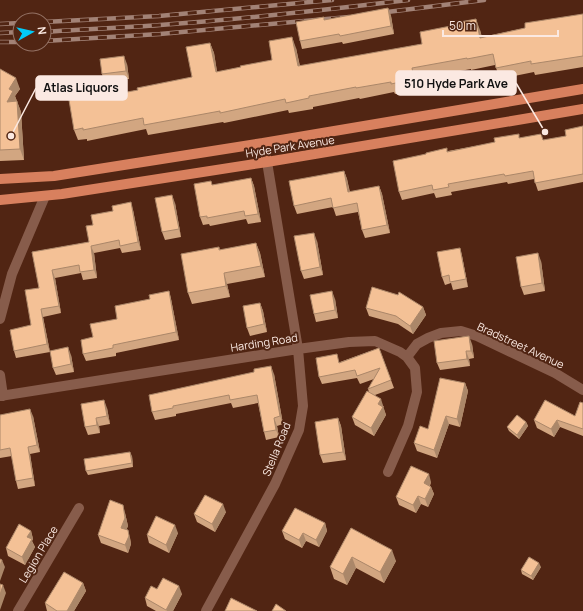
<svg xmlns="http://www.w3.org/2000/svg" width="583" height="611" viewBox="0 0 583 611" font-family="Manrope,sans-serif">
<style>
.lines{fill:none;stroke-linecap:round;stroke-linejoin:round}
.minor{stroke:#875c4b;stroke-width:10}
.primary{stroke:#d8805e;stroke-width:10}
.rail-casing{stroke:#a28276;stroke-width:4.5}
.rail{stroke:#512513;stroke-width:3;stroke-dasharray:9;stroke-linecap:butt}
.wall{fill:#d2a681}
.shaded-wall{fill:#ab8769}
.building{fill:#f4c196;stroke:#ab8769}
.labels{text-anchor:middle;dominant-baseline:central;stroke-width:4;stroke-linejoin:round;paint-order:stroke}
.street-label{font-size:11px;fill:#fbe9e2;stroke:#512513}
.leader{fill:none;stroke:#fbe9e2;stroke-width:1.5}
.callout-dot{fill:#fbe9e2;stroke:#512513;stroke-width:1.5}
.callout{fill:#fbe9e2;stroke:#fbe9e2;stroke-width:1.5}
.callout-label{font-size:12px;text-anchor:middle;font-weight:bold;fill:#111}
</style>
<rect width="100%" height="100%" fill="#512513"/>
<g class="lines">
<path class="minor" d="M0,319L12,274L45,196
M407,357L417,344L428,338L441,333L461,331L477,336L555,373L583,390
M0,375L3,396
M0,396L298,349L349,342L375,341L400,352L407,357L415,368L417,392L408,426L388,472
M18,611L79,508
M206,611L275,484L299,430L303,406L298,349L267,162"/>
<path class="primary" d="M263,143L267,162
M0,179L54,176L263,143L583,89
M0,200L62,194L267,162L583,109"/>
<g class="rail-casing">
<path id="rail" d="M379,13L484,0
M44,22L159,16L332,0
M0,24L20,23
M44,32C82,29 121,28 160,25C243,19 325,10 408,0
M0,33L20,32
M44,41L160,34L349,17
M0,42H20"/>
</g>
<use href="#rail" class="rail"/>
</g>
<path class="wall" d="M388,8L391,16L394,34L343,44L342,42L302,49L300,41L325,20Z
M583,14V67L535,75L534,72L500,79L495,65L471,70V69L416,79L418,90L395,94L394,92L360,99L359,98L313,107V109L289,113L288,110L224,123L223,122L148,135L146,129L87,141V139L78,140L74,130L95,98L138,90L192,77L210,43L214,53L217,72L241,67L272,60L296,48L300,66L422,44L480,30L482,37L525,28Z
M127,64L129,79L104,82L102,74Z
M0,69L20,89L15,96L21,112L24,160L0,161Z
M583,126V182L538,191L534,179L508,184L507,182L451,192L452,195L436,198L434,193L402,200L399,192L448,151L520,138L544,140L566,136Z
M344,171L347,179L350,192L379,186L382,194L390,233L365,238L362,230L358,212L336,216L333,207L297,214L294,206Z
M251,178L254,186L261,222L248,224L246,219L210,226L209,224L203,225L200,217L213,185Z
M175,203L181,237L165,240L162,232Z
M133,210L141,250L122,253L120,248L94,253L97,278L83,280L81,273L55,278L61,313L43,317L50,352L16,358L14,351L31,325L39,288L32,252L89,242L93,225Z
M317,241L323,275L304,279L301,271Z
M256,243L260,253L265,277L227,284L230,297L192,304L188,293L219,247L220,250Z
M460,248L462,256L468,287L453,290L451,283L445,285L442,277Z
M541,261L545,291L524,295L521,287Z
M169,291L171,299L179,340L116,353V356L86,361L83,354L93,337L117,319L150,299Z
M335,299L338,318L316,322L314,314Z
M260,303L263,311L267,332L250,336L247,328Z
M423,307L426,315L413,334L398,324L369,316L366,308Z
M472,344L474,358L469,359L470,366L440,370L437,363Z
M379,348L394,388L375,395L384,407H383L386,415L374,436L355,425L352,417L369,392L368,389L374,379L360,384L357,378L322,384L319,377L340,362Z
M71,355L74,372L56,375L53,368Z
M274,374L283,424L277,426L279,437L266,440L264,432L258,403L233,408L231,403L176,414V416L155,420L152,412Z
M465,383L468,391L460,427L449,424L437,458L417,451L414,443L428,429Z
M583,403V436L560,427L554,437L537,428L534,420L575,416Z
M107,408L110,424L99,426L100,433L88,435L85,427Z
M0,415L33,416L40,452L30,454L35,486L18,489L16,481L12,456L0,458Z
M338,418L341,426L346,460L323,463L320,455Z
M526,422L528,426L519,439L509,431L507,427Z
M132,456L133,467L88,475L86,471Z
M431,482L430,486L431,487L434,494L428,507L421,504L416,513L399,505L396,497Z
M226,512L215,532L197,522L194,514Z
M125,513L128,526L126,530L130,538L131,544L128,553L101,543L98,535Z
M325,523L327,531L319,547L306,541L302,548L285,539L282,531Z
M351,528L396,561L384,583L356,568L347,585L334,579L330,567Z
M31,531L33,539L32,541L35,547L25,565L8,556L6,548Z
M178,533L169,553L149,543L147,535Z
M541,567L533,580L522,574L521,570Z
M83,583L86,591L74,611H47L45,603Z
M157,589L182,594L173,611H156L147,606L145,598Z"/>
<path class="shaded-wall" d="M388,8L391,16L394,34L391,26Z
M476,19L480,30L484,48L480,38Z
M292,37L296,48L302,77L298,66Z
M210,43L214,53L219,83L216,72Z
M124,56L127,64L129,79L126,71Z
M412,68L416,79L418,90L414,79Z
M16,78L20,89L15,96L21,112L24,160L20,149L7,102L9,89Z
M344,171L347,179L351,200L348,192Z
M251,178L254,186L261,222L258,214Z
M379,186L382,194L390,233L387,225Z
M172,195L175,203L181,237L179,229Z
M131,202L133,210L141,250L138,242Z
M314,233L317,241L323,275L320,267Z
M256,243L260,253L265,277L261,266Z
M91,246L94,253L97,278L94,270Z
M460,248L462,256L468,287L466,279Z
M538,253L541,261L545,291L542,283Z
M52,270L55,278L61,313L59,306Z
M224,273L227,284L230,297L226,286Z
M169,291L171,299L179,340L176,332Z
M332,291L335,299L338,318L335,310Z
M260,303L263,311L267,332L264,324Z
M423,307L426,315L413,334L410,326Z
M41,309L43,317L50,352L47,344Z
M469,336L472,344L474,358L471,351Z
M68,347L71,355L74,372L71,364Z
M466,351L469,359L470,366L467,359Z
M271,366L274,374L283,424L280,416Z
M465,383L468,391L460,427L457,419Z
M381,399L386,415L374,436L371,428L378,404Z
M104,400L107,408L110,424L107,416Z
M30,409L33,416L40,452L37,445Z
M446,416L449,424L437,458L434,450Z
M96,418L99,426L100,433L97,425Z
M274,418L277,426L279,437L276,430Z
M338,418L341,426L346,460L343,452Z
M557,420L560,427L554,437L551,429Z
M526,422L528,426L519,439L517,435Z
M28,447L30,454L35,486L33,478Z
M130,452L132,456L133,467L132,463Z
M429,474L431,482L427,491L424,483Z
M431,487L434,494L428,507L425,499Z
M418,496L421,504L416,513L413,505Z
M223,504L226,512L215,532L212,524Z
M123,505L125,513L128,526L124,536L121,528Z
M325,523L327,531L319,547L316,540Z
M175,525L178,533L169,553L166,545Z
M128,530L130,538L131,544L128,553L125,545Z
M31,531L33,539L32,541L35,547L25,565L22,557L27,537Z
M303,533L306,541L302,548L299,540Z
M392,550L396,561L384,583L380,572Z
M352,557L356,568L347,585L343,574Z
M2,560L5,567L0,581V566Z
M539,563L541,567L533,580L531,576Z
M83,583L86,591L74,611H67Z
M3,585L6,593L0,610V595Z
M179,586L182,594L173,611H167L166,610Z"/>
<path class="building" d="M388,8L391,26L340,36L339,34L300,41L296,22L324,17V20Z
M583,14V56L531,64V61L496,68L493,54L467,59V58L412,68L414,79L391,84V82L356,88V87L309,96V98L286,103L285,99L220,113V111L144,125L143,118L83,130V128L74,130L69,100L94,96L95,98L138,90L137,88L192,77L186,47L210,43L216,72L241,67L240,66L272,60L269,41L292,37L298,66L422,44L420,32L461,24L460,22L476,19L480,38L525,28V23Z
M124,56L126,71L102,74L100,59Z
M0,69L16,78L9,89L13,91L7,102L17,101L20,149L0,150Z
M583,126V174L535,183L533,171L505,176L504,174L448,184L449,187L433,190L432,185L399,192L393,161L426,154V153L447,148V152L495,142L494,138L519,134V138L541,134L543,140L566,136L565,130Z
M344,171L348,192L379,186L387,225L362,230L357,203L333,208L331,198L294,206L289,181Z
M251,178L258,214L245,216L244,211L207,218V216L200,217L194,184L211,181L212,185Z
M172,195L179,229L162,232L155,198Z
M131,202L138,242L120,246L119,240L91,246L94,270L80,272L79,265L52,270L59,306L41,309L47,344L14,351L10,330L31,325L25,290L39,288L32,252L89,242L86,226L93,225L91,215L113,211L112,206Z
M314,233L320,267L301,271L294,236Z
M256,243L261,266L224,273L226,286L188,293L181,254L219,247V250Z
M460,248L466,279L450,282L449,275L442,277L437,252Z
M538,253L542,283L521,287L516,257Z
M372,287L398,295L399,292L423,307L410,326L396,316L366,308Z
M169,291L176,332L113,345V348L83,354L81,340L93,337L90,324L117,319L115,306L150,299L149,295Z
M332,291L335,310L314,314L310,295Z
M260,303L264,324L247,328L243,306Z
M469,336L471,351H466L467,359L437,363L434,341Z
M68,347L71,364L53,368L50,351Z
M379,348L391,380L368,389L380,368L357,376L355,370L319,377L316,358L337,354L339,363Z
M271,366L280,416L274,418L276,430L264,432L257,395L230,400L229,395L173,406V408L152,412L149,395L254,372V369Z
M440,378L465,383L457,419L446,416L434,450L414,443L420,426L428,429Z
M367,391L381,399L378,404L383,407L371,428L352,417Z
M104,400L107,416L96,418L97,425L85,427L81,404Z
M545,400L575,416L580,402L583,403V429L557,420L551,429L534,420Z
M30,409L37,445L28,447L33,478L16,481L10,448L0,450V415Z
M517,415L526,422L517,435L507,427Z
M338,418L343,452L320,455L315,422Z
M130,452L132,463L86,471L84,459Z
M411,466L429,474L424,483L431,487L425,499L418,496L413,505L396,497Z
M205,495L223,504L212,524L194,514Z
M110,500L123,505L125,518L121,528L128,530L129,536L125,545L98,535Z
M295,508L325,523L316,540L303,533L299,540L282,531Z
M156,516L175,525L166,545L147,535Z
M19,524L31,531L27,537L32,539L22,557L6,548Z
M351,528L392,550L380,572L352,557L343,574L330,567Z
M529,557L539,563L531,576L521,570Z
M0,559L2,560L0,566Z
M64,572L83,583L67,611H57L45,603Z
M163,578L179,586L166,610L145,598L151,586L157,589Z
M0,584L3,585L0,595Z
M231,598L257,611H225Z
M276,604L286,611H272Z"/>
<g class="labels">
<g class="street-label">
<text transform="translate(290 146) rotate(-9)">Hyde Park Avenue</text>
<text transform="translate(264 342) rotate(-9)">Harding Road</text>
<text transform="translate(521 345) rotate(25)">Bradstreet Avenue</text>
<text transform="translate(276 449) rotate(-68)">Stella Road</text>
<text transform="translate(38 554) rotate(-59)">Legion Place</text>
</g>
</g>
<path class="leader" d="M545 132L516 83M11 136L36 88"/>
<g class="callout-dot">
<circle cx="545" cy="132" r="4"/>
<circle cx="11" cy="136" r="4"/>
</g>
<g class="callout">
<rect x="396" y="71" width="120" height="24" rx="4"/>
<rect x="36" y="76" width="91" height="24" rx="4"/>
</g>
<g class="callout-label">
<text x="456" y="88">510 Hyde Park Ave</text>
<text x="81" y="92">Atlas Liquors</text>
</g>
<g transform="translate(32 32) rotate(82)"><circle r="19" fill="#512513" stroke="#957366"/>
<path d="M0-3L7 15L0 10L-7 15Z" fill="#01cbf9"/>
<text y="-6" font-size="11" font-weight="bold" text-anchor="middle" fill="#fbe9e2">N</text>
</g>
<path d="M443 30v6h115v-6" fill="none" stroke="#fbe9e2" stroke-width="2"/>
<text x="449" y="30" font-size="12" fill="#fbe9e2" stroke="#512513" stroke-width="3" paint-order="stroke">50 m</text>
</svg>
